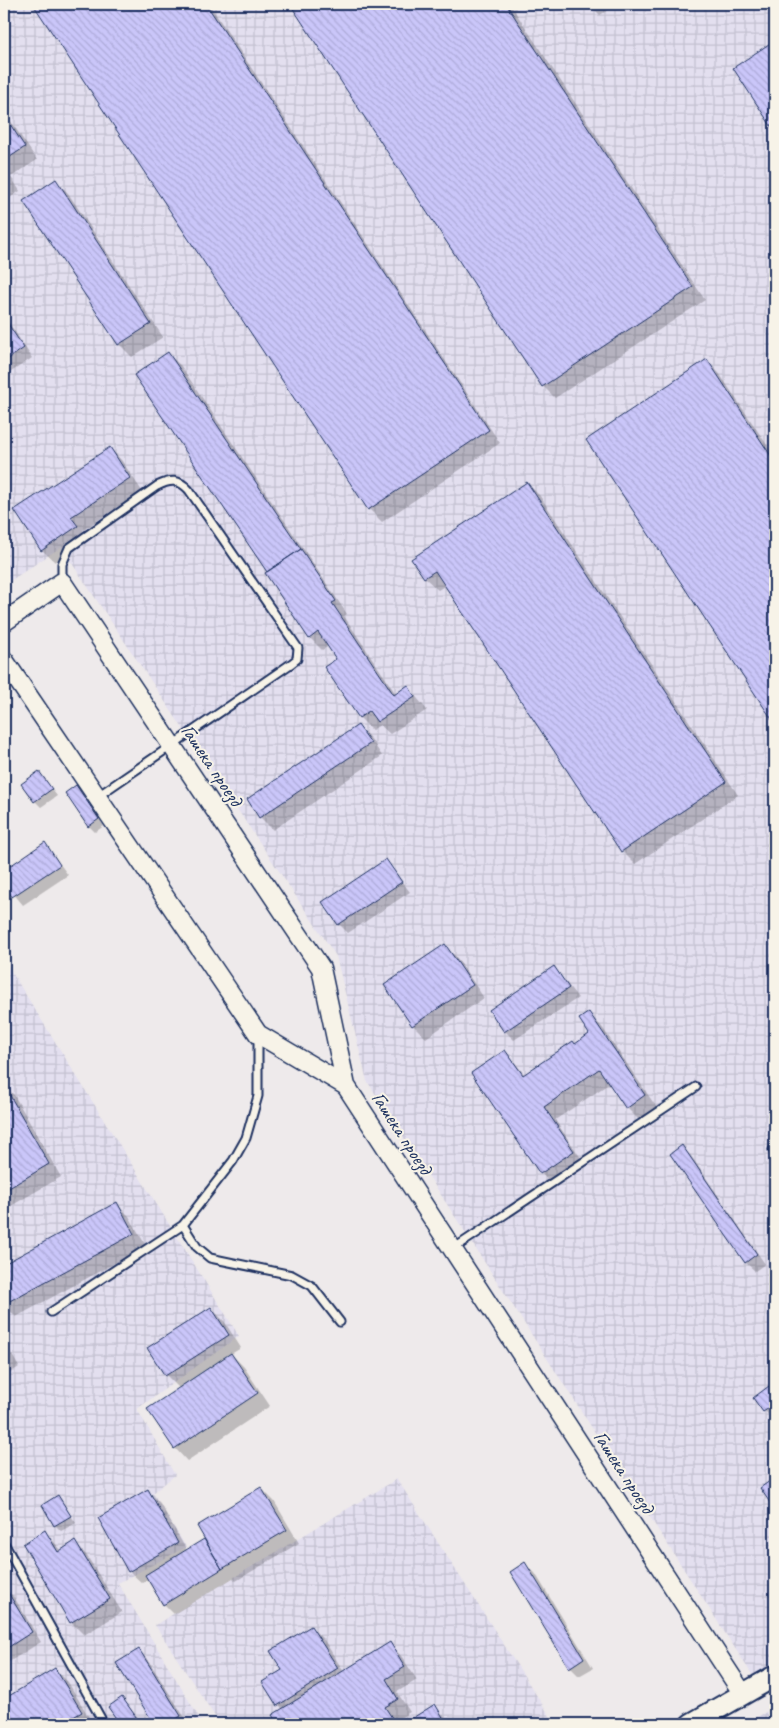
<svg xmlns="http://www.w3.org/2000/svg" width="779" height="1728" viewBox="0 0 779 1728" font-family="Caveat,sans-serif">
<style>
.industrial{fill:url(#industrial-grid)}
.shadow{fill:#0003}
.building{fill:url(#building-back-hatch);stroke:#1b2f5e}
.lines{fill:none;stroke-linecap:round;stroke-linejoin:round}
.service-casing{stroke:#1b2f5e;stroke-width:11}
.tertiary-casing{stroke:#1b2f5e;stroke-width:21}
.secondary-casing{stroke:#1b2f5e;stroke-width:24}
.service{stroke:#f7f3e8;stroke-width:7}
.tertiary{stroke:#f7f3e8;stroke-width:18}
.secondary{stroke:#f7f3e8;stroke-width:20}
.labels{text-anchor:middle;dominant-baseline:central;stroke-width:4;stroke-linejoin:round;paint-order:stroke}
.street-label{font-size:20px;fill:#1b2f5e;stroke:#f7f3e8}
</style>
<defs>
<pattern id="industrial-grid" width="8" height="8" patternUnits="userSpaceOnUse" patternTransform="scale(1.25)"><rect width="8" height="8" fill="#e3dfef"/><path d="M0 4h8M4 0v8" fill="none" stroke="#c2c0cf"/></pattern>
<pattern id="building-back-hatch" width="6" height="6" patternUnits="userSpaceOnUse" patternTransform="scale(1.25)"><rect width="6" height="6" fill="#cac6f9"/><path d="M-1 5l2 2M0 0l6 6M5-1l2 2" fill="none" stroke="#adaad8"/></pattern>
</defs>
<rect width="100%" height="100%" fill="#eeeaeb"/>
<filter id="ink" filterUnits="userSpaceOnUse"><feTurbulence type="fractalNoise" baseFrequency=".02" numOctaves="2"/><feDisplacementMap in="SourceGraphic" scale="10" xChannelSelector="R" yChannelSelector="G"/><feConvolveMatrix kernelMatrix="1 2 1 2 8 2 1 2 1" color-interpolation-filters="sRGB"/></filter>
<g filter="url(#ink)">
<path class="industrial" d="M4,4H775V1664L753,1676L367,1081L336,956L61,547L4,585Z
M4,960L239,1336L137,1409L175,1475L153,1493L186,1547L118,1583L203,1724H4Z
M397,1479L555,1724H220L155,1625Z
M775,1707V1724H745Z"/>
<path class="shadow" d="M34,4H209L500,443L382,522L369,509Z
M291,4H510L705,300L555,398L543,386Z
M589,4H618L600,15Z
M775,42V130L735,69Z
M4,111L37,160L11,177L20,191L4,202Z
M56,181L68,193L163,337L132,357L119,344L25,201Z
M4,315L32,358L11,372L4,366Z
M168,354L181,366L347,614L344,616L396,694L408,687L427,710L390,734L380,725L372,730L360,718L326,667L338,659L329,646L322,650L310,638L268,572Z
M707,361L719,373L775,457V722L587,440Z
M110,448L122,461L142,491L83,530L90,539L55,562L42,550Z
M527,483L540,496L738,795L635,864L622,851L446,585L438,590L425,578L413,559Z
M358,726L371,739L382,756L273,830L260,817L249,800Z
M39,773L57,796L41,807L35,801Z
M76,787L104,826L95,832L89,826Z
M45,844L68,875L23,905L4,882V871Z
M386,861L410,892L348,933L339,924Z
M445,946L457,958L484,998L426,1038L413,1025Z
M554,967L578,998L514,1040L505,1031Z
M589,1014L602,1027L657,1108L639,1120L627,1108L610,1083L555,1120L585,1164L553,1186L541,1173L505,1051L525,1075L591,1035Z
M4,1085L14,1095L61,1177L4,1210Z
M682,1147L691,1156L765,1264L755,1271L745,1262Z
M117,1204L129,1216L146,1246L16,1317L4,1305V1265Z
M211,1308L224,1321L241,1348L231,1354L244,1367L270,1406L187,1461L175,1448L180,1389L166,1375Z
M4,1341L19,1367L4,1377Z
M769,1388L775,1394V1414L770,1417L755,1398Z
M774,1480L775,1481V1506L762,1489Z
M261,1488L274,1501L299,1543L236,1581L233,1578L174,1614L164,1604L149,1579L142,1583L129,1571L148,1491L160,1503L187,1551L204,1541L208,1545Z
M58,1497L76,1523L61,1531L55,1525Z
M45,1532L62,1551L75,1543L87,1556L122,1612L84,1635L71,1622Z
M525,1564L535,1573L593,1668L579,1676L570,1667Z
M4,1576L8,1583L4,1585Z
M4,1587L14,1597L41,1642L4,1665Z
M311,1627L324,1640L344,1672L390,1644L402,1657L417,1680L397,1692L410,1712L397,1720L399,1724H280L274,1715L283,1710L264,1683L284,1670Z
M139,1651L148,1660L189,1724H156L118,1664Z
M55,1669L68,1682L93,1724H4V1700Z
M122,1699L128,1705L142,1724H121L110,1707Z
M435,1706L451,1724H405Z"/>
<path class="building" d="M33,4H206L489,430L368,510Z
M290,4H506L693,287L542,387Z
M775,40V132L733,68Z
M4,115L25,147L4,161Z
M56,179L151,324L118,345L23,201Z
M4,318L24,348L4,362Z
M168,352L301,549L267,572L134,375Z
M707,359L775,462V724L586,440Z
M110,447L130,478L71,517L78,526L41,551L14,510Z
M527,482L726,782L621,852L435,571L424,578L411,559Z
M301,549L336,601L332,603L394,695L408,685L415,697L377,722L369,711L359,718L324,667L336,659L318,632L309,639L265,573Z
M358,725L371,743L259,818L247,799Z
M39,771L52,789L34,802L21,784Z
M76,785L99,819L88,827L65,793Z
M45,842L60,865L12,897L4,884V870Z
M386,859L402,882L338,925L322,902Z
M445,944L473,985L412,1026L384,985Z
M554,966L569,988L504,1032L489,1010Z
M589,1012L645,1095L626,1109L599,1069L544,1107L574,1151L540,1174L471,1073L505,1050L523,1075L573,1041L575,1044L589,1034L579,1019Z
M4,1085L49,1164L4,1191Z
M682,1145L757,1254L745,1263L670,1154Z
M117,1202L134,1234L4,1304V1264Z
M211,1307L229,1335L165,1376L147,1348Z
M231,1353L258,1393L174,1449L147,1409Z
M769,1386L775,1395V1404L763,1412L753,1398Z
M774,1478L775,1501L771,1504L760,1488Z
M261,1487L287,1530L222,1569L197,1526Z
M148,1489L178,1543L128,1572L98,1518Z
M58,1495L71,1516L54,1526L42,1505Z
M45,1530L58,1552L75,1541L110,1599L70,1623L23,1544Z
M204,1539L222,1569L163,1605L145,1575Z
M525,1562L584,1658L569,1668L510,1572Z
M4,1586L32,1632L4,1650Z
M311,1626L338,1668L277,1706L262,1682L282,1670L270,1651Z
M390,1642L405,1667L386,1679L398,1699L385,1707L396,1724H278L272,1715Z
M139,1649L181,1716L169,1724H154L116,1663Z
M55,1668L82,1712L61,1724H4V1699Z
M122,1697L141,1724H120L108,1707Z
M435,1704L447,1724H403Z"/>
<g class="lines">
<g class="service-casing">
<path id="service" d="M62,581V564L69,548L157,486C171,479 179,479 189,490L298,648L297,659L292,663L98,796
M773,1150L775,1153
M183,1225L197,1247L210,1258L292,1275L312,1286L340,1322
M453,1249L696,1087
M51,1312L183,1225L233,1161L246,1138L258,1096V1036
M4,1543L104,1724"/>
</g>
<g class="tertiary-casing">
<path id="tertiary" d="M4,622L62,582L321,968L346,1086L743,1694
M4,660L258,1034L346,1086"/>
</g>
<g class="secondary-casing">
<path id="secondary" d="M691,1724L775,1676"/>
</g>
<use href="#service" class="service"/>
<use href="#tertiary" class="tertiary"/>
<use href="#secondary" class="secondary"/>
</g>
</g>
<g class="labels">
<g class="street-label">
<text transform="translate(212 765) rotate(56)">Гашека проезд</text>
<text transform="translate(402 1133) rotate(57)">Гашека проезд</text>
<text transform="translate(624 1472) rotate(57)">Гашека проезд</text>
</g>
</g>
<rect width="779" height="1728" fill="none" stroke="#f7f3e8" stroke-width="20"/>
<rect x="10" y="10" width="759" height="1708" fill="none" stroke="#1b2f5e" stroke-width="2" filter="url(#ink)"/>
</svg>
